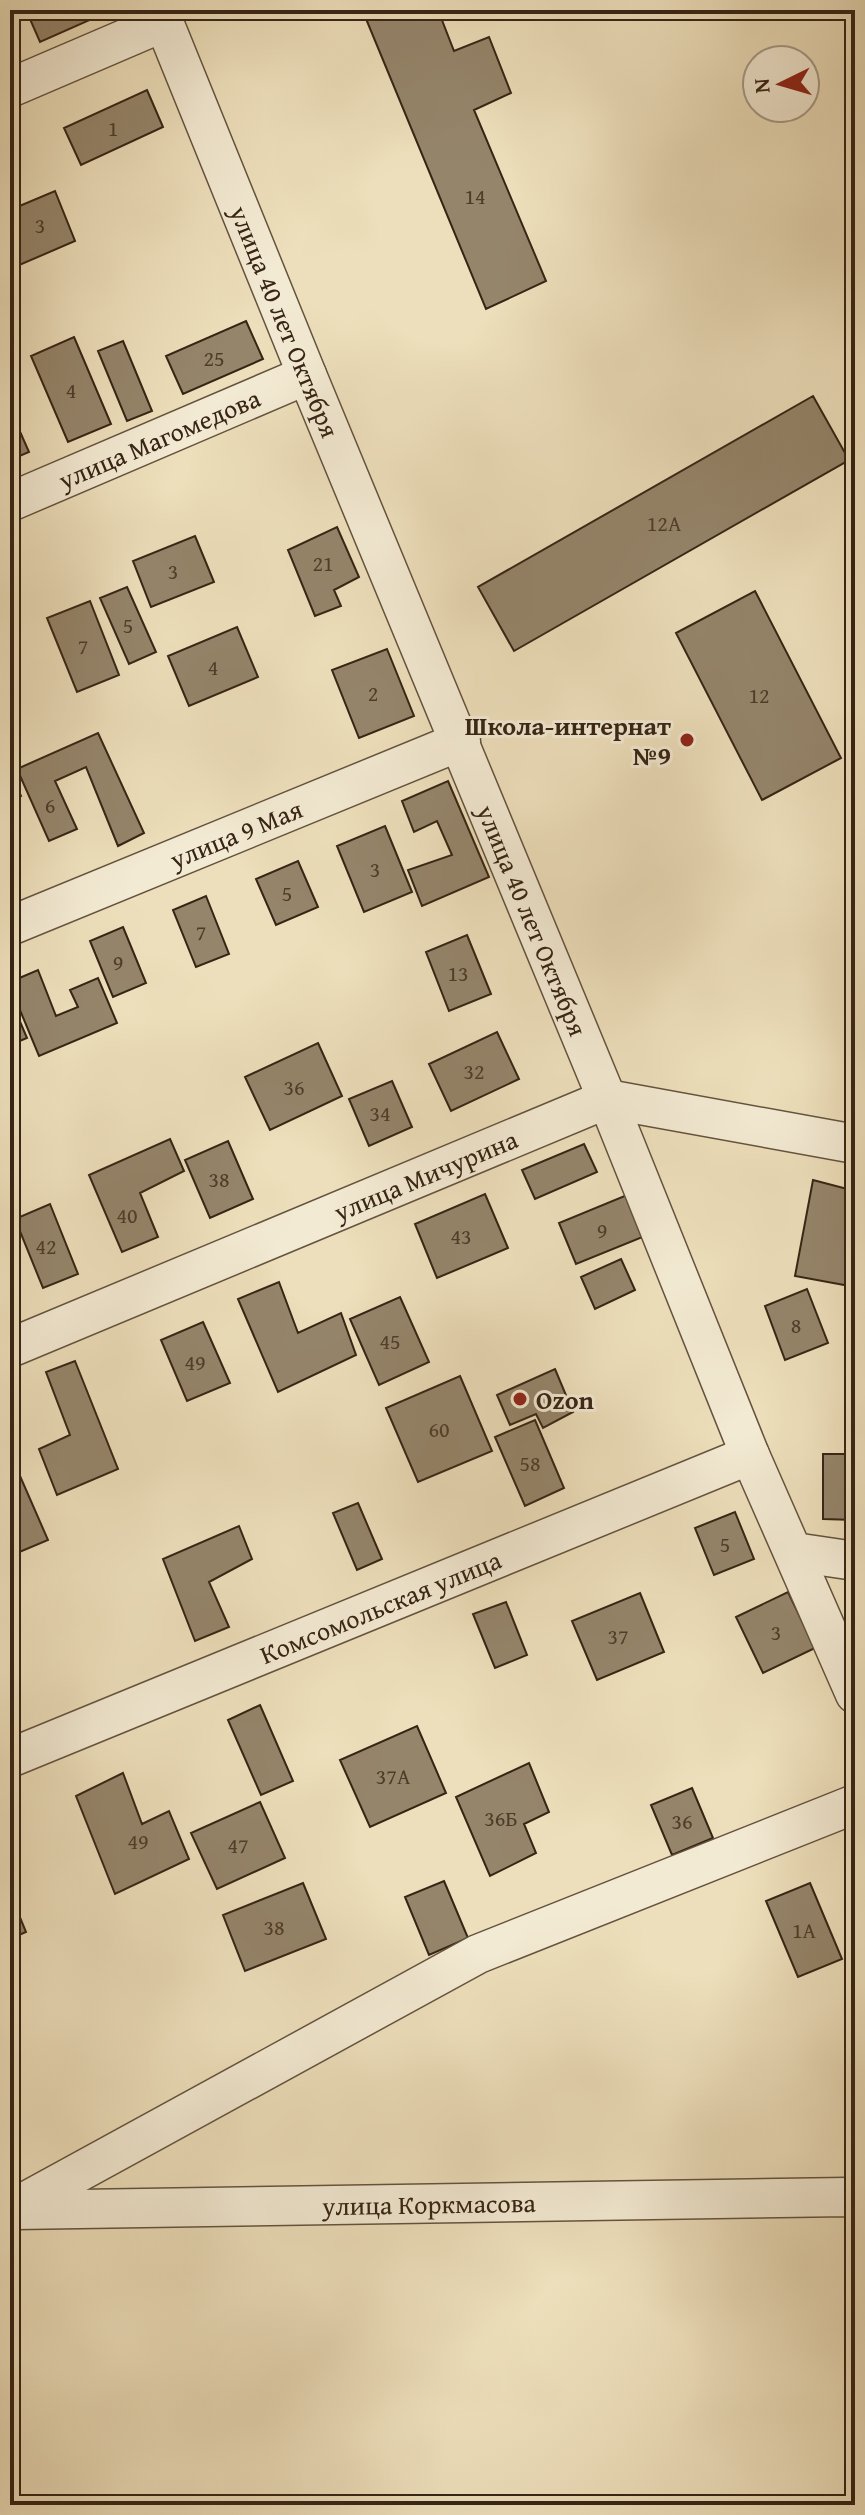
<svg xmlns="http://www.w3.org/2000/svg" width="865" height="2515" viewBox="0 0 865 2515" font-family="'Gentium Book Plus',serif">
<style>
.building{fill:#95856b;stroke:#362415;stroke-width:2}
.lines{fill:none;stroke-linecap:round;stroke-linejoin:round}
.minor-casing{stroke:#64533e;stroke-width:41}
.minor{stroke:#f3ead3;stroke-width:38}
.poi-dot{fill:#8f2418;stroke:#f3ead3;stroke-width:3}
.labels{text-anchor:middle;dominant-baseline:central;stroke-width:6;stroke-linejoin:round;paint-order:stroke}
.number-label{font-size:22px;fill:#4e3c2a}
.street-label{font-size:26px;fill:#362415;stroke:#f3ead3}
.poi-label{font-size:26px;font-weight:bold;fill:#362415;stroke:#f3ead3;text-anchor:end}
</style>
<rect width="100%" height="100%" fill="#eddfbb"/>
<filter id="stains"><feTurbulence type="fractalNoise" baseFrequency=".0025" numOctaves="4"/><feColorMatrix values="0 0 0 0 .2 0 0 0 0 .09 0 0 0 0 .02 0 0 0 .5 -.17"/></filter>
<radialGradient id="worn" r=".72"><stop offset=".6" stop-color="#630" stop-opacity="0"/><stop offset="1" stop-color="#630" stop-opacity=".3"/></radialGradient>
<path class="building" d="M26,10H109L110,11L40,42Z
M374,10H438L454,51L489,37L511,93L474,110L546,281L486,309L364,14Z
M147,90L163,127L81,165L64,128Z
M55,191L75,241L10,269V210Z
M246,321L263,359L183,394L166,356Z
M74,337L111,424L68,442L31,356Z
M123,341L152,411L127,421L98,351Z
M813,396L849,460L514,651L478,587Z
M10,409L29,452L10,460Z
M337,527L359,577L334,590L341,606L315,616L288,550Z
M195,536L214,582L151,607L133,561Z
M127,587L156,652L129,664L100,598Z
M755,591L841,758L762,800L676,633Z
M90,601L119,675L77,692L47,618Z
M237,627L258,677L189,706L168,656Z
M387,649L414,716L359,738L332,670Z
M98,733L144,833L118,846L86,767L55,781L77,829L49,841L17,769Z
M10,772L21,796L10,801Z
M448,781L489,877L422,906L408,870L452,855L437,821L414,832L402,801Z
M385,826L412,892L364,912L337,846Z
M298,861L318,907L276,925L256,879Z
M206,896L229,954L196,967L173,910Z
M123,927L146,983L113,997L90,941Z
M467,935L491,994L449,1011L426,952Z
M38,970L56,1016L78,1007L70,990L98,978L117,1023L39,1056L10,986V982Z
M10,998L27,1038L10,1045Z
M497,1032L519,1079L451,1111L429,1064Z
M318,1043L342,1096L270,1130L245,1077Z
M10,1056L19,1077L10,1080Z
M392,1081L412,1127L369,1146L349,1099Z
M170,1139L184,1171L140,1193L158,1237L122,1252L89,1175Z
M228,1141L253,1199L210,1218L185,1160Z
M584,1144L597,1172L535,1199L522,1170Z
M813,1180L855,1191L846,1242L855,1244V1287L795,1276Z
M485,1194L508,1248L437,1278L415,1224Z
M627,1195L645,1236L576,1264L559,1223Z
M50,1204L78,1274L43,1288L15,1219Z
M621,1259L635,1290L595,1309L581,1277Z
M279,1282L298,1333L341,1313L356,1355L278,1392L238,1299Z
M807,1289L828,1343L785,1360L765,1306Z
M400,1297L429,1362L379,1385L350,1319Z
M203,1322L230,1383L187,1401L161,1340Z
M75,1361L118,1469L57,1495L39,1449L70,1435L46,1372Z
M555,1369L573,1412L543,1428L536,1414L510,1425L497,1395Z
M460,1376L492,1451L418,1482L386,1408Z
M535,1420L564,1488L525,1506L495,1437Z
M823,1454H855V1520L823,1519Z
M13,1460L48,1540L10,1556V1461Z
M358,1503L382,1559L357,1570L333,1513Z
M735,1512L754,1559L714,1575L695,1528Z
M239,1526L252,1559L209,1582L229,1627L195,1641L163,1559Z
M788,1592L815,1648L763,1673L736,1617Z
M640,1593L664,1652L597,1680L572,1621Z
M506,1602L527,1655L495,1668L473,1614Z
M260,1705L293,1781L261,1795L228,1720Z
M417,1726L446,1793L370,1827L340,1760Z
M529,1763L549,1812L524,1824L536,1853L490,1876L456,1797Z
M123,1773L142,1824L169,1811L189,1859L115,1894L76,1796Z
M692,1788L713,1838L672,1855L651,1805Z
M260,1802L285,1858L217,1889L191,1833Z
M444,1881L468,1938L429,1955L405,1897Z
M303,1883L326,1939L245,1971L223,1915Z
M810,1883L842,1959L798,1977L766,1901Z
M10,1893L26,1932L10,1939Z"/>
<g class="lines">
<g class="minor-casing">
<g id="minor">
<path id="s1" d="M159,10L307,375L607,1099L750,1455L855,1694"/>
<path d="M10,88L164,22"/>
<path id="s2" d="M10,502L307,375"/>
<path id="s3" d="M10,926L461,741"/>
<path id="s4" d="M10,1348L607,1099L855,1144"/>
<path d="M794,1552L855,1561"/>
<path id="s5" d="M10,1758L750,1455"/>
<path d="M10,2210L478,1954L855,1804"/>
<path id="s6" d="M15,2210L847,2197L855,2200"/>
</g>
</g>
<use href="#minor" class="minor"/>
</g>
<g class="poi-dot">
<circle cx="687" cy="740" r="8"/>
<circle cx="520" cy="1399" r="8"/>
</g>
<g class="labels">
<g class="number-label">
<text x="113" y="128">1</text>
<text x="475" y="196">14</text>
<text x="40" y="225">3</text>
<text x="214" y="358">25</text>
<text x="71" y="390">4</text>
<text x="664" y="523">12А</text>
<text x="323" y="563">21</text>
<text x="173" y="571">3</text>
<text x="128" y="625">5</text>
<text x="83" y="646">7</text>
<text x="213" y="667">4</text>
<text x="373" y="693">2</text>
<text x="759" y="695">12</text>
<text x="50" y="805">6</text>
<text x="375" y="869">3</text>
<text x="287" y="893">5</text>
<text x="201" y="932">7</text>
<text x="118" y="962">9</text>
<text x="458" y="973">13</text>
<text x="474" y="1071">32</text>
<text x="294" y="1087">36</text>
<text x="380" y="1113">34</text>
<text x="219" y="1179">38</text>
<text x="127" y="1215">40</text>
<text x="602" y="1230">9</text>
<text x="461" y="1236">43</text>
<text x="46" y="1246">42</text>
<text x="796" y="1325">8</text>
<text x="390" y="1341">45</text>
<text x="195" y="1362">49</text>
<text x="439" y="1429">60</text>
<text x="530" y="1463">58</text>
<text x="725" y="1544">5</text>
<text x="776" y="1632">3</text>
<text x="618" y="1636">37</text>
<text x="393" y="1776">37А</text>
<text x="501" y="1818">36Б</text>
<text x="682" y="1821">36</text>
<text x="138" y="1841">49</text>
<text x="238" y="1845">47</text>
<text x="274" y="1927">38</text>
<text x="804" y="1930">1А</text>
</g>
<g class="street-label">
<text stroke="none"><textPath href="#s1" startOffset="336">улица 40 лет Октября</textPath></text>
<text stroke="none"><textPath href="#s2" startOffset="162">улица Магомедова</textPath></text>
<text stroke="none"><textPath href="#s3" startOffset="244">улица 9 Мая</textPath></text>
<text stroke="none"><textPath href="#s1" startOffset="984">улица 40 лет Октября</textPath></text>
<text stroke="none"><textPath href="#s4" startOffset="450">улица Мичурина</textPath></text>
<text stroke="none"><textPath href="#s5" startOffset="400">Комсомольская улица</textPath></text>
<text stroke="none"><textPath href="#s6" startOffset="414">улица Коркмасова</textPath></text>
</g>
<g class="poi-label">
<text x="671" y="725">Школа-интернат<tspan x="671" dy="30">№9</tspan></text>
<text x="536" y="1399" text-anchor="start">Ozon</text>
</g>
</g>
<rect width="865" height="2515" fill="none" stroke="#eddfbb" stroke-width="40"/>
<rect x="12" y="12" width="841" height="2491" fill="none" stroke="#362415" stroke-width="4"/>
<rect x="20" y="20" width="825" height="2475" fill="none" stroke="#362415" stroke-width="2"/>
<g transform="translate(781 84) rotate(265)"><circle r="38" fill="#f3ead3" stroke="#a79b87" stroke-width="2"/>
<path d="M0-6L14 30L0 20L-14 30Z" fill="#8f2418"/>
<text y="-12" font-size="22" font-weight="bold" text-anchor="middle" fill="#362415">N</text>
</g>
<rect width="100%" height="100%" filter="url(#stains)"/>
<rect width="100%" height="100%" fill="url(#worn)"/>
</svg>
